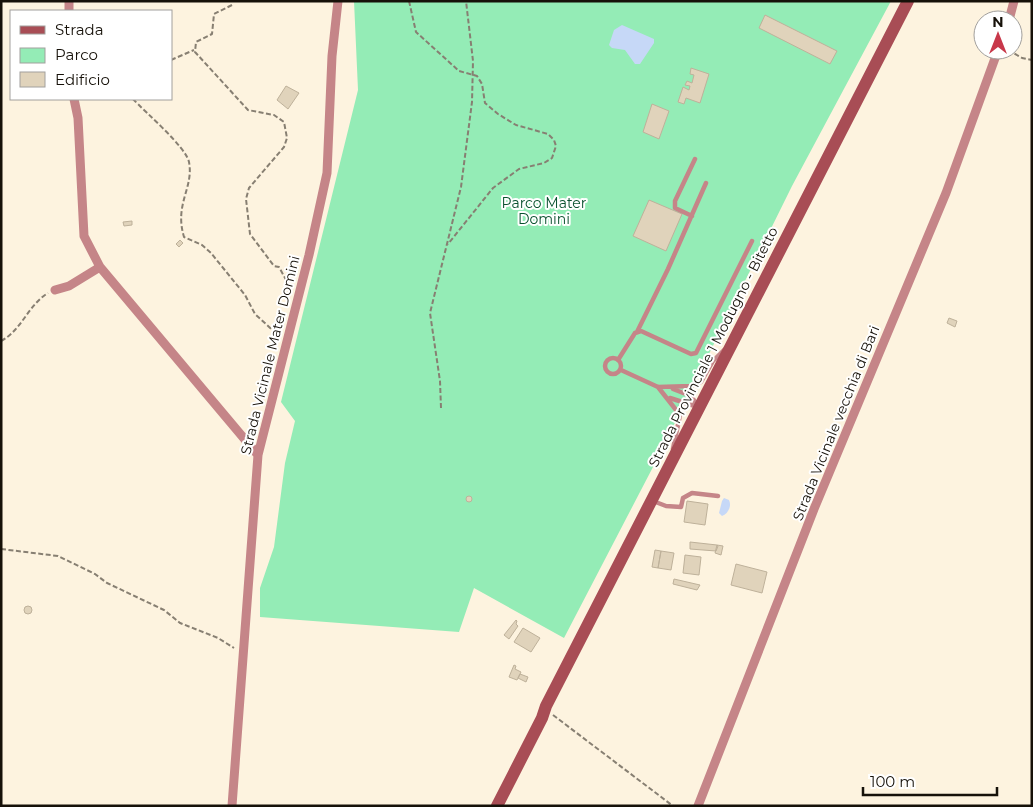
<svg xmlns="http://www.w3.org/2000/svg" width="1033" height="807" viewBox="0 0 1033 807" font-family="Montserrat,sans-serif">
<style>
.green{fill:#94ecb6}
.water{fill:#c6d8f7}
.building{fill:#e0d3bb;stroke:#beb19a}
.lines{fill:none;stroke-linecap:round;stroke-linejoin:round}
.path{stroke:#877f72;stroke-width:2;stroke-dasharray:5 2.5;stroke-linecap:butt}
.service{stroke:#c58588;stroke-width:4.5}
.minor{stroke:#c58588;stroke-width:9}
.secondary{stroke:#a84d55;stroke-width:12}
.labels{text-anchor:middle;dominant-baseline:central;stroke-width:4;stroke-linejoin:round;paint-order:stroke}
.park-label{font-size:14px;fill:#09512e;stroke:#fff}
.street-label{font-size:14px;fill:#161109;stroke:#fff}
</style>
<rect width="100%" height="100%" fill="#fdf3df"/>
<path class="green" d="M354,1H891L792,186L653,467L564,638L474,588L459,632L260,617V588L274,547L285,463L295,421L281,402L358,90Z"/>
<path class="water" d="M622,25L654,39V43L640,64H635L625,50L612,48L609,45L614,30Z
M724,498L729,500C732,506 728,514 722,516L719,513L722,501Z"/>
<path class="building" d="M765,15L837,51L830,64L759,28Z
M691,68L709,74L700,103L686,98L684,104L678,102L683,87L689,90L690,86L685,85L687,81L692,83L694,75L690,74Z
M286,86L299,93L288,109L277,100Z
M652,104L669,111L659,139L643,132Z
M649,200L682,214L666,251L633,236Z
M132,221V225L124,226L123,222Z
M180,240L183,243L179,247L176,244Z
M949,318L957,321L955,327L947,323Z
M466 499a3 3 0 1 1 6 0a3 3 0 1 1-6 0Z
M687,501L708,504L705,525L684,522Z
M690,542L717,545L718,546L716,551L690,549Z
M717,545L723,546L721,555L715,553Z
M655,550L661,551L658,568L652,567Z
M661,551L674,553L671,570L658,568Z
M685,555L701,557L699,575L683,573Z
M736,564L767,572L762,593L731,585Z
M674,579L700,585L697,590L673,584Z
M24 610a4 4 0 1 1 8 0a4 4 0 1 1-8 0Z
M516,620L517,621L516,624L518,626L509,639L504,635Z
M523,628L540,638L531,652L514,642Z
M514,665L516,666L515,669L521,672L517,680L509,677Z
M520,674L528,677L526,682L518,678Z"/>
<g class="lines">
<path class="path" d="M409,1L416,32L459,71L477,76L482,84L485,103L498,114L516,125L548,134L554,140L556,146L552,158L544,163L519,169L493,188L448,244
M232,5L214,14L212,34L196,42L195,52L248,110L274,115L284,122L287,138L284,147L249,188L246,199L250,234L274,266L279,267L291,289
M1008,50L1022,58L1032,60
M171,60L194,50
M133,99C145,112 186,147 189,162C194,188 174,204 184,237L202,245L211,253L245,295L255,314L280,337
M1,341C22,330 28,305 48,293
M441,408L440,381L430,313L461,187L472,102L473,61L466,1
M1,549L58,556L95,574L107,583L164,610L180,623L218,638L234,648
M553,715L673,806"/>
<path class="service" d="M692,216L675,208V201L695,159
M637,332L668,269L706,183
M605 366a8 8 0 1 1 16 0a8 8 0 1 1-16 0Z
M618,360L635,333L641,331L691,354L696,353L752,241
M621,370L658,387L691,386L701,382L713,361L724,350
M658,387L680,415L673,449
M673,389L691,396L698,406
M670,398L698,407
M653,501L666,506L681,507L683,498L692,493L718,496"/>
<path class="minor" d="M69,1V11
M1009,20L1014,1
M74,99L78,118L84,236L100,267L258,455
M55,290L69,286L100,267
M232,806L258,455L309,255L327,173L332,56L338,1
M698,806L814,509L946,193L998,50"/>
<path class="secondary" d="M497,806L542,718L546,706L908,1"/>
</g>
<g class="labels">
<g class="park-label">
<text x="544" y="203">Parco Mater<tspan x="544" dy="16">Domini</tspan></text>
</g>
<g class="street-label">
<text transform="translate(713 347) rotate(-63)">Strada Provinciale 1 Modugno - Bitetto</text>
<text transform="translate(270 355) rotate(-76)">Strada Vicinale Mater Domini</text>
<text transform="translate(836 423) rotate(-68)">Strada Vicinale vecchia di Bari</text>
</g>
</g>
<rect width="1033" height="807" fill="none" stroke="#161109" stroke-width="5"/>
<rect x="10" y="10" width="162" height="90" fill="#ffffff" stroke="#a2a09d"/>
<rect x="20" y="26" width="25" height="8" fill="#a84d55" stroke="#a2a09d"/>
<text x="55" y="35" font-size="15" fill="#161109">Strada</text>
<rect x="20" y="48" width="25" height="15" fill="#94ecb6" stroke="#a2a09d"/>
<text x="55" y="60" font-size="15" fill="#161109">Parco</text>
<rect x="20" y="72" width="25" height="15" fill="#e0d3bb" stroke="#a2a09d"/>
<text x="55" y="85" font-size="15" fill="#161109">Edificio</text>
<g transform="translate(998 35)"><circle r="24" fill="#ffffff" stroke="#a2a09d"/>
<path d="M0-4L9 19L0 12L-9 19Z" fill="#c8384a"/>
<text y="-8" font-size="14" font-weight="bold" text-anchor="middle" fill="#161109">N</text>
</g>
<path d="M863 787v8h134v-8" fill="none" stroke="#161109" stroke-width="2.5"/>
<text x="870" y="787" font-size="15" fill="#161109" stroke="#ffffff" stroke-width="4" paint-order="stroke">100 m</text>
</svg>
